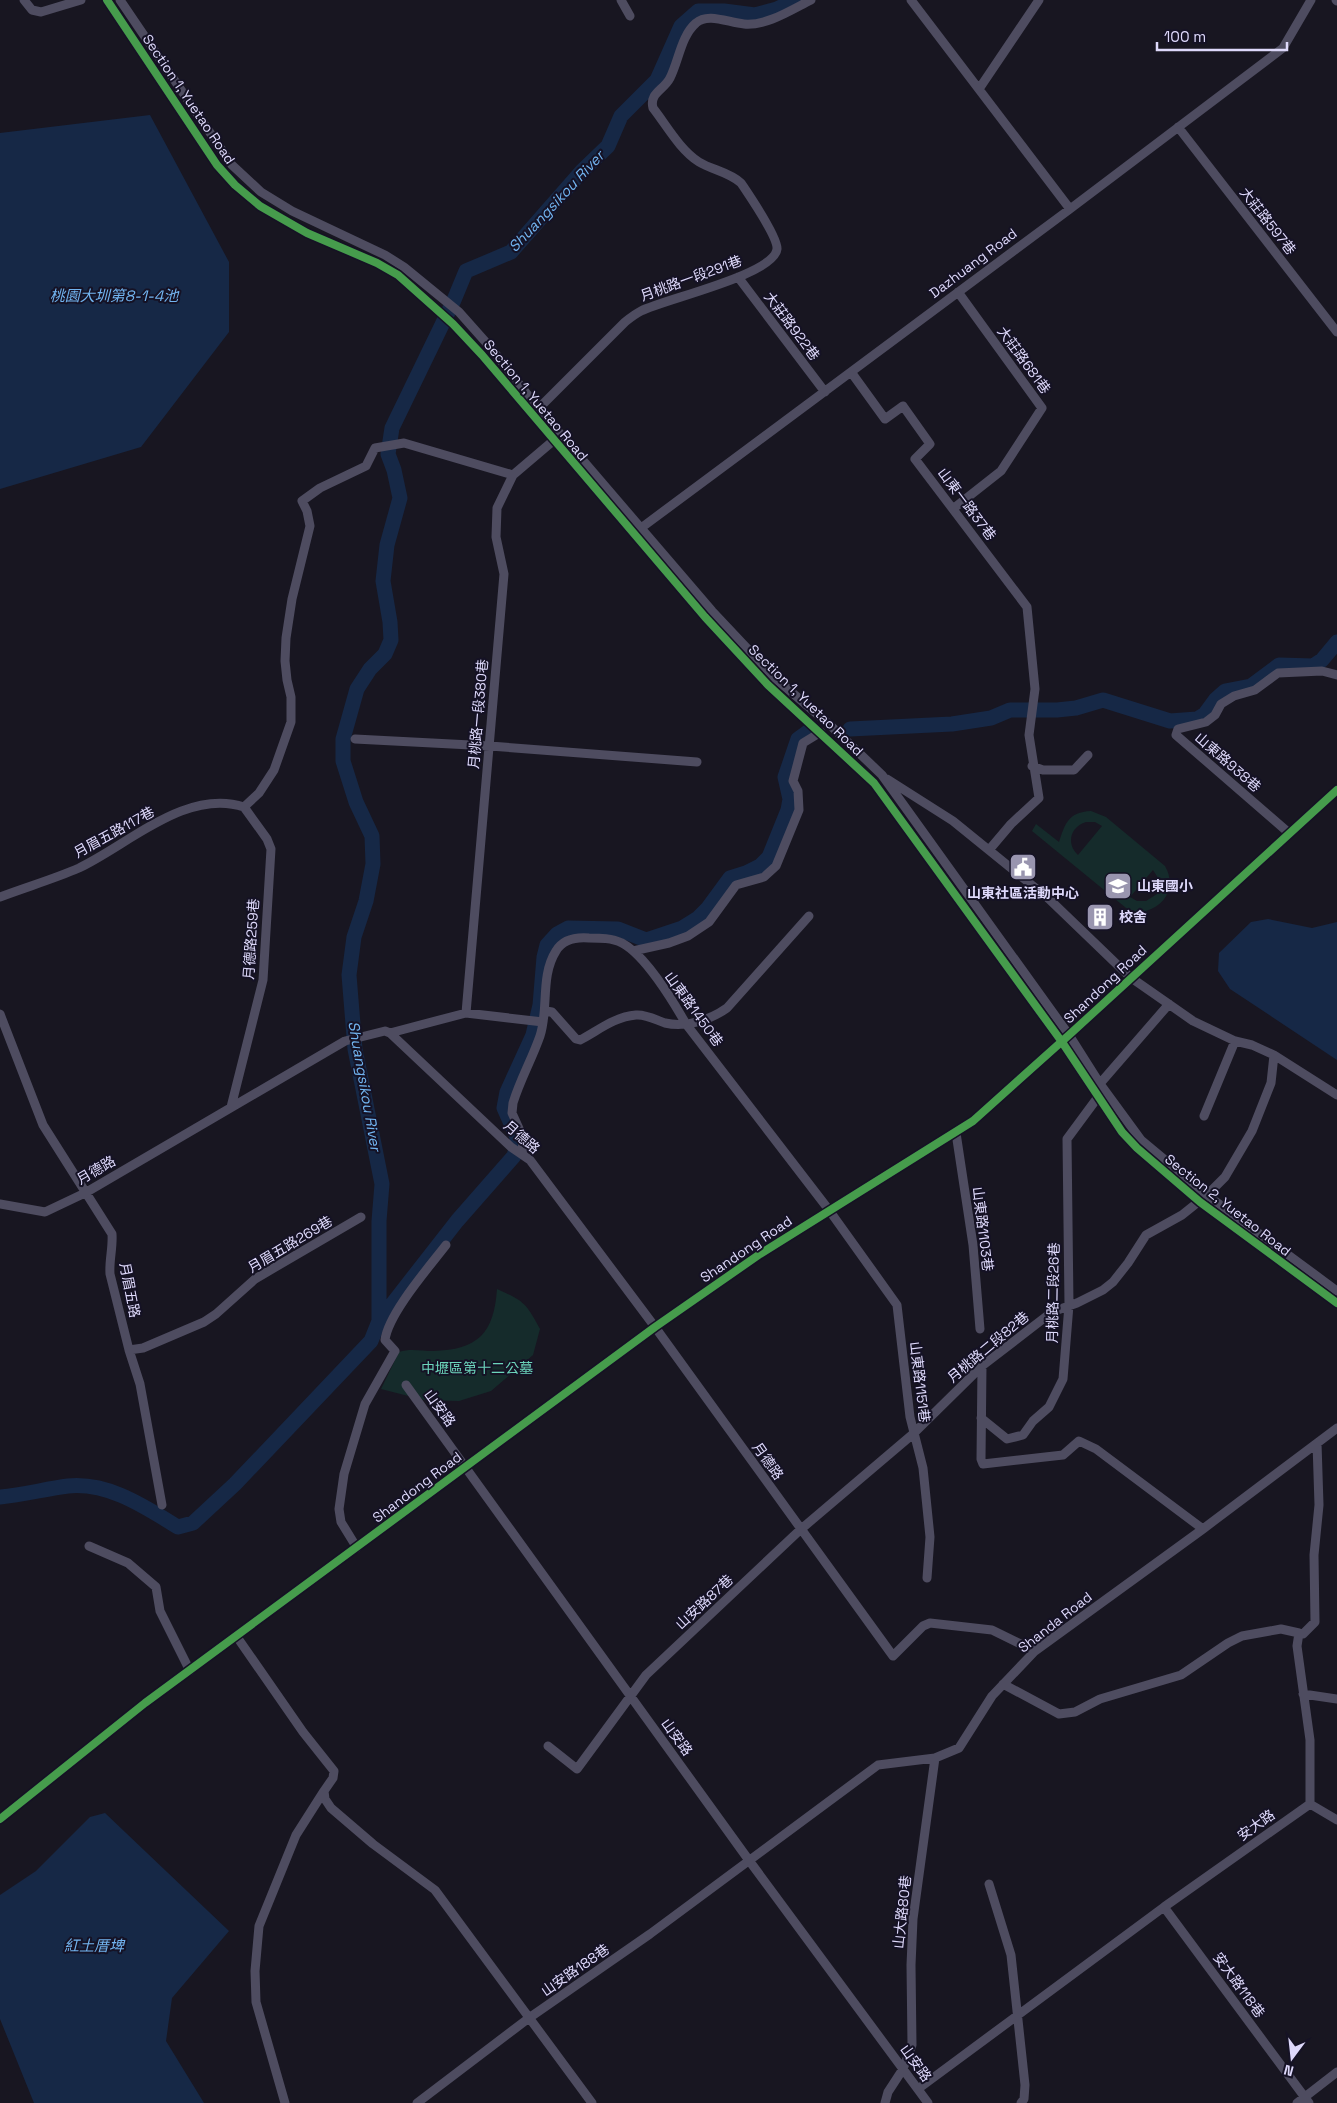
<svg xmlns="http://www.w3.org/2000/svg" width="1337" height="2103" viewBox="0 0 1337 2103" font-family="'Space Grotesk','Noto Sans TC',sans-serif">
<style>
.green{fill:#152b2b;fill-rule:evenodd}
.water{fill:#162846}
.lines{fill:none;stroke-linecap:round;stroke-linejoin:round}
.river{stroke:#162846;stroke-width:15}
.minor{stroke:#4e4c60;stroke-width:9}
.cycleway-casing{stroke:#151225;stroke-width:11}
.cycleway{stroke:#469c4c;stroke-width:8}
.labels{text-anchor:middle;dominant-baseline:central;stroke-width:4;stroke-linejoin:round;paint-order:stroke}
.street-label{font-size:14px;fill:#ded9fb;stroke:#151225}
.poi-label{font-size:14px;font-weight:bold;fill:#ded9fb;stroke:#151225;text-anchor:start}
.park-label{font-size:14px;fill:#6cd4bb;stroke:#151225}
.water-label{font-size:15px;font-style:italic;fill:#72b4f0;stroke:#151225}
</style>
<rect width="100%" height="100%" fill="#181621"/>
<path class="green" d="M1091,811L1106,817L1165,866C1176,885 1167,905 1146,911L1149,913L1142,921L1032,831L1036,824L1059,842C1065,824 1068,812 1091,811ZM1086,822H1095L1102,826L1078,855C1066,844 1070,827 1086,822ZM1153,870L1160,881L1157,894L1146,901H1137L1130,897Z
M497,1289C524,1301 526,1303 540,1329L533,1355L491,1391L459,1401L424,1400L381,1389L399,1352C410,1348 421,1351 433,1351C478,1350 494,1333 497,1289Z"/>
<path class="water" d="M150,115L229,262V332L141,447L0,489V133Z
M1268,919L1312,928L1337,922V1060L1230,989L1218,971L1219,953L1251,922Z
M105,1813L229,1931L172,1998L166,2041L204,2103H34L0,2019V1895L36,1871L90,1817Z"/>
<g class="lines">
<path class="river" d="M850,729L952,724L991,718L1010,710H1057L1076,708L1103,700L1170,721L1197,719L1205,714L1216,699L1225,691L1251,686L1279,665L1313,666L1322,660L1337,642
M379,1321L457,1221L514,1156L517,1145V1137L504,1108L507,1092L533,1035L540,1005L544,957L547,945L557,934L568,928L618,929L646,940L682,928L698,918L708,908L730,878L746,873L760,866L769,857L788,810L790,799L785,777L798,739L809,731
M0,1497C23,1495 45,1489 68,1486C109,1482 145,1507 178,1527L193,1523L235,1484L371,1341L379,1321V1221L382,1184L355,1049L349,975L354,937L366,901L373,864L372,836L356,802L343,761V739L357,689L370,669L385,654L391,640L390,622L383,581L387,545L400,498L394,470L388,454L392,428L454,300L466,271L511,252L582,171L608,146L621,116L657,80L681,26L698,11H724L755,15L777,9L795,0"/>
<path class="minor" d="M24,0L32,10L41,12L81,0
M107,0L217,165L235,185L260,206L307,233L377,263L398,275L453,324L482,355L705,617L768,685L874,783L1062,1042L1122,1132L1137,1148L1200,1202L1337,1303
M120,0L232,165L261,192L292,211L385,255L404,267L459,312L491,348L538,408L712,611L775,678L831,726L882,775L1069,1035L1100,1084L1141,1140L1207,1195L1337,1291
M621,0L630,16
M911,0L1070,209
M1336,0L1337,1
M979,89L1039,0
M1178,127L1337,332
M738,277L825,392
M851,372L885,419L903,406L930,444L915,459L1027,607L1035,689L1029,735L1039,798L1011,824L989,850
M536,411L625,322C630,318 635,314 641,311C664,299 774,275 777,249C778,237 749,195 741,183C729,172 712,170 699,162C680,150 667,126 653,108C649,93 664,90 670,78C679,60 681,36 696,23C708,12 729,23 744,24C767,26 791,10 811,0
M954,508L1001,471L1042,408L958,292
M637,531L1070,209L1283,48L1311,0
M355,739L490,746L697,762
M1032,766L1043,770H1074L1088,755
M887,779L953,821L1049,899L1130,977L1193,1021L1235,1041L1252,1045L1274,1055L1337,1095
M244,807L259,793L274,770L291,722V697L287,680L285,661L286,638L292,599L310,526L307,511L302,501L320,488L366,466L375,448L404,443L513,475
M1289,833L1176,735L1178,729L1206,722L1215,715L1221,704L1234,696L1255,690L1278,673L1322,671L1337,675
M0,897C26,887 54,879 79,868C128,845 186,788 244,807
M633,951L669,943L688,936L709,922L736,885L764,877L776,866L799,810L798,791L793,781L803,743L821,732
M546,1011L552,1012L576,1039L580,1040C599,1030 614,1017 636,1015C646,1014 656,1020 665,1023C686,1028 710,1020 727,1008L809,916
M466,1013L504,574L496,537L497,508L513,475L553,441
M0,1014L43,1125L112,1234C113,1248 109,1260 110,1274L129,1350L140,1384L162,1505
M390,1033L466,1013L543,1022
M1097,1087L1169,1004
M231,1107L263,980L271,849L267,839L244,807
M1204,1116L1235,1041
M956,1133L973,1245L980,1329
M523,1153L522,1135L512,1113L513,1103C520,1080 532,1059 540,1036C549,1009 540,976 556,951C563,939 576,937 589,938C600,938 612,938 622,943C645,955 673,1001 686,1024L829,1210L897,1305L910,1417L923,1468L930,1537L927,1578
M0,1204L45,1212L85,1193L345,1041L385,1031L390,1033L511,1147L530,1160L655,1327L893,1656L923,1626L930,1623L992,1630L1035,1651
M129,1350L143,1348L204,1322L216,1314L255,1279L361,1217
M982,1366L981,1459L983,1464L1063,1455L1079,1441L1096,1449L1203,1529
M406,1385L748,1859L928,2103
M981,1418L1007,1439L1023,1435L1033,1421L1049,1407L1063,1379L1069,1305L1067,1139L1098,1097
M89,1546L128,1563L156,1587L160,1611L190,1671
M357,1548L341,1522L339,1509L344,1474L365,1404L395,1351L385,1340C388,1314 429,1267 446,1245
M237,1637L303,1732L334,1771L333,1778L324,1791L325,1799L331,1808L373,1844L435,1890L592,2103
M1003,1684L1059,1714L1075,1712L1100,1699L1181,1675L1228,1643L1242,1636L1281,1629L1299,1633
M1303,1694L1337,1699
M548,1746L577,1769L646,1675L800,1530L913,1434L982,1366L1052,1312L1077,1303L1103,1290L1113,1282L1128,1263L1146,1235L1182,1215L1207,1195L1225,1177L1252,1131L1271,1083L1274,1055
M1310,1804V1740L1297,1646L1299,1633L1303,1634L1315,1622L1314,1555L1319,1505L1317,1443
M1310,1804L1337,1820
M0,1819L145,1703L655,1327L760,1254L973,1121L1069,1035L1337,790
M989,1884L1011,1955L1025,2085L1024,2099L1021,2103
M1164,1907L1309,2103
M918,2089L1164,1907L1310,1804
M285,2103L256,2002L255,1971L259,1926L296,1835L324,1791
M417,2103L529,2018L650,1934L878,1765L935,1758L959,1748L992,1696L1035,1651L1203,1529L1337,1428
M885,2103L888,2092L903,2069L912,2045L911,1965L913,1919L935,1758
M1297,2103L1337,2072"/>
<g class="cycleway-casing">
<path id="cycleway" d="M107,0L217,165L235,185L260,206L307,233L377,263L398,275L453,324L482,355L705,617L768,685L874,783L1062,1042L1122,1132L1137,1148L1200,1202L1337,1303
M0,1819L145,1703L655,1327L760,1254L973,1121L1069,1035L1337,790"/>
</g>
<use href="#cycleway" class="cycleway"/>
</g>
<defs>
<g id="civic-square" transform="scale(1.4375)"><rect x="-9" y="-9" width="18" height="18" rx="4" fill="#9995af" stroke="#151225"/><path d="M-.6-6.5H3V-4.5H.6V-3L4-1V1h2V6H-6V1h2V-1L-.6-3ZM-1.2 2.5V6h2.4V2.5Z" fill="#fff"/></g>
<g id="school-square" transform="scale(1.4375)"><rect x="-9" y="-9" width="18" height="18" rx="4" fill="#9995af" stroke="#151225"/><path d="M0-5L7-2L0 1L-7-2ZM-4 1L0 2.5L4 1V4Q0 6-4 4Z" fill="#fff"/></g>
<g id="building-square" transform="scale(1.4375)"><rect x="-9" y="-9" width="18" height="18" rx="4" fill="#9995af" stroke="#151225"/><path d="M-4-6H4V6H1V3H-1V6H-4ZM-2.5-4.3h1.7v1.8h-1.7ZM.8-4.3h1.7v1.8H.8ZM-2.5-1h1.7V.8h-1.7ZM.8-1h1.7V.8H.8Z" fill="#fff"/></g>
</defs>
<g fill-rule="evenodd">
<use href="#civic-square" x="1023" y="867"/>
<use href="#school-square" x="1118" y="886"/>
<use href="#building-square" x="1100" y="917"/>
</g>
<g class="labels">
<g class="street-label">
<text transform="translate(189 99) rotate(56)">Section 1, Yuetao Road</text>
<text transform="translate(1268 221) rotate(52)">大莊路597巷</text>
<text transform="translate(973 263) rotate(-37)">Dazhuang Road</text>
<text transform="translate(691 278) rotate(-20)">月桃路一段291巷</text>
<text transform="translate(792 326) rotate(53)">大莊路922巷</text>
<text transform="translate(1024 360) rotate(54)">大莊路681巷</text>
<text transform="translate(536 400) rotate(50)">Section 1, Yuetao Road</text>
<text transform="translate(967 504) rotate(53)">山東一路37巷</text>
<text transform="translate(806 700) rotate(44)">Section 1, Yuetao Road</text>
<text transform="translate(478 714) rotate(-85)">月桃路一段380巷</text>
<text transform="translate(1228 762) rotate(41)">山東路938巷</text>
<text transform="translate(114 832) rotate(-29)">月眉五路117巷</text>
<text transform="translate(251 939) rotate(-86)">月德路259巷</text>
<text transform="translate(1105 984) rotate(-43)">Shandong Road</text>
<text transform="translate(694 1009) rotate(54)">山東路1450巷</text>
<text transform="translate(522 1137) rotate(41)">月德路</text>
<text transform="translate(96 1170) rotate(-30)">月德路</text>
<text transform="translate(1228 1205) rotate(38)">Section 2, Yuetao Road</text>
<text transform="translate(983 1229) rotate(83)">山東路1103巷</text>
<text transform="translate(290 1244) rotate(-31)">月眉五路269巷</text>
<text transform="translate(746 1249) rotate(-34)">Shandong Road</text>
<text transform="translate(130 1290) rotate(79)">月眉五路</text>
<text transform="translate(1053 1293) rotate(-89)">月桃路二段26巷</text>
<text transform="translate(988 1347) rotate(-40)">月桃路二段82巷</text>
<text transform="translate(920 1382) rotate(83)">山東路1151巷</text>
<text transform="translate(440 1408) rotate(54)">山安路</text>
<text transform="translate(768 1461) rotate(55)">月德路</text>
<text transform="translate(417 1487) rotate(-37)">Shandong Road</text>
<text transform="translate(704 1602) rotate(-43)">山安路87巷</text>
<text transform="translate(1055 1622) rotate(-38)">Shanda Road</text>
<text transform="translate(677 1737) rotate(54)">山安路</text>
<text transform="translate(1256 1825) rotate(-35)">安大路</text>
<text transform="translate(902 1912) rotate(-84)">山大路80巷</text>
<text transform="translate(575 1970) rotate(-35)">山安路188巷</text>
<text transform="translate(1239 1985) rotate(54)">安大路118巷</text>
<text transform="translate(916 2063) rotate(54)">山安路</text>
</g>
<g class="poi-label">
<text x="1137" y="886">山東國小</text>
<text x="1023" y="893" text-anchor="middle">山東社區活動中心</text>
<text x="1119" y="917">校舍</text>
</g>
<g class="park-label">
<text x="477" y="1368">中壢區第十二公墓</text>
</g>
<g class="water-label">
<text transform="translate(556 201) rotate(-47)">Shuangsikou River</text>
<text x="114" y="295">桃園大圳第8-1-4池</text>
<text transform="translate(365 1086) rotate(80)">Shuangsikou River</text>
<text x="94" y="1945">紅土厝埤</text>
</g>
</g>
<g transform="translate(1292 2058) rotate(195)" stroke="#151225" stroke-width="4" paint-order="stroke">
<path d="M0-4L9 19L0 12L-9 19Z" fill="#ded9fb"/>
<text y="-8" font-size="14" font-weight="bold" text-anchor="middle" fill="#ded9fb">N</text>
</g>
<path d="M1157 42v8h130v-8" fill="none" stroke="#ded9fb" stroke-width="2.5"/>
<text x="1164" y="42" font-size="15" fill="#ded9fb" stroke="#151225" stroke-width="4" paint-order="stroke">100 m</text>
</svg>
